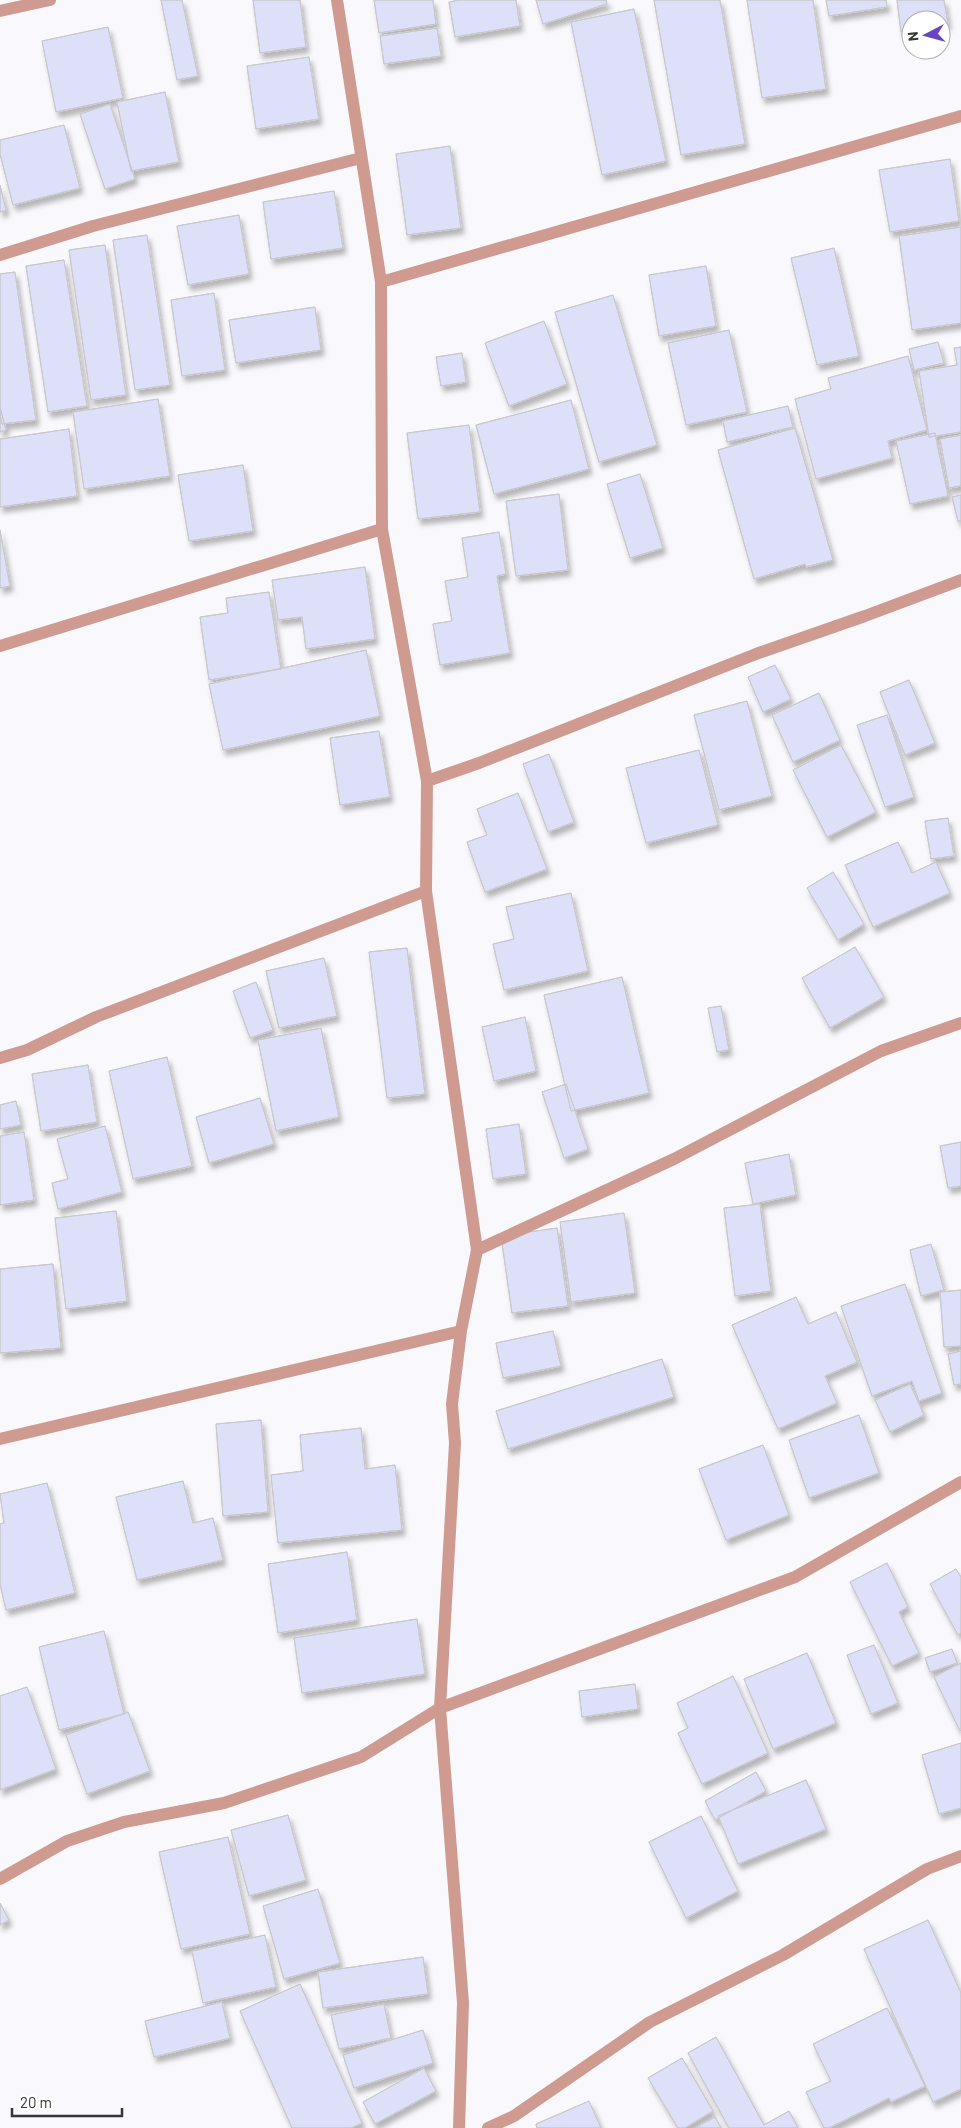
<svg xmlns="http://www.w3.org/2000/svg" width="961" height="2128" viewBox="0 0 961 2128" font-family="Barlow,sans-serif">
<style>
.building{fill:#dee0f9;stroke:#c8c8cc;filter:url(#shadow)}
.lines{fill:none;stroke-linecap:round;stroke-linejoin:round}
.minor{stroke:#cf9b90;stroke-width:12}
</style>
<defs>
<filter id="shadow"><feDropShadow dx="3" dy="5.5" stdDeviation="2.5" flood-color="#0004"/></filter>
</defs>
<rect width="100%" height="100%" fill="#f9f9fd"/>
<path class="building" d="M161,0H182L198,76L177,80Z
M161,0H182L198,76L177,80Z
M253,0H300L306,47L260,53Z
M253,0H300L306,47L260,53Z
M374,0H433L436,24L379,33Z
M374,0H433L436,24L379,33Z
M459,0H516L520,26L455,37L449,2Z
M459,0H516L520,26L455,37L449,2Z
M536,0H606L607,4L543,24Z
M536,0H606L607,4L543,24Z
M654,0H720L745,144L681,155Z
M654,0H720L745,144L681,155Z
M747,0H813L826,89L762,98Z
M747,0H813L826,89L762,98Z
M826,0H886L887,7L829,16Z
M826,0H886L887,7L829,16Z
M897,0H944L948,24L941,25V20H911V30L901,32Z
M897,0H944L948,24L941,25V20H911V30L901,32Z
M634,9L666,161L602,175L571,22Z
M634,9L666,161L602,175L571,22Z
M108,27L123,98L56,112L42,41Z
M108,27L123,98L56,112L42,41Z
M437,28L441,56L384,64L380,36Z
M437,28L441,56L384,64L380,36Z
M309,57L319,119L256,129L247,66Z
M309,57L319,119L256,129L247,66Z
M165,92L179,162L131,171L117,102Z
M165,92L179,162L131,171L117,102Z
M110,104L135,179L105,189L80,114Z
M110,104L135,179L105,189L80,114Z
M64,125L80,188L13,205L0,154V140Z
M64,125L80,188L13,205L0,154V140Z
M450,146L461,228L407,235L396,154Z
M450,146L461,228L407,235L396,154Z
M950,159L959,221L890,232L879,170Z
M950,159L959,221L890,232L879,170Z
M0,185L6,210L0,212Z
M0,185L6,210L0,212Z
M334,191L343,248L271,259L263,202Z
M334,191L343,248L271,259L263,202Z
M239,215L249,274L188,285L177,226Z
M239,215L249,274L188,285L177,226Z
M961,227V323L912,330L899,236Z
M961,227V323L912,330L899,236Z
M147,235L170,385L135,390L113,240Z
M147,235L170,385L135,390L113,240Z
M105,245L126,395L91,400L69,250Z
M105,245L126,395L91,400L69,250Z
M834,248L859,356L817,365L791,258Z
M834,248L859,356L817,365L791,258Z
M64,260L87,406L48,412L26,266Z
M64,260L87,406L48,412L26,266Z
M706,266L716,326L659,336L649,275Z
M706,266L716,326L659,336L649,275Z
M15,272L36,420L2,424L0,414V274Z
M15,272L36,420L2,424L0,414V274Z
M214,293L225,370L182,376L171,300Z
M214,293L225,370L182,376L171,300Z
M613,295L657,445L599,462L555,312Z
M613,295L657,445L599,462L555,312Z
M315,307L321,350L236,363L229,320Z
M315,307L321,350L236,363L229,320Z
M544,321L567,384L509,406L485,343Z
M544,321L567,384L509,406L485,343Z
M729,330L747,412L686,425L668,343Z
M729,330L747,412L686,425L668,343Z
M938,342L944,363L914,370L909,349Z
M938,342L944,363L914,370L909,349Z
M961,347V432L929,437L919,371L957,365L954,348Z
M961,347V432L929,437L919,371L957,365L954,348Z
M462,353L466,382L441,386L436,357Z
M462,353L466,382L441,386L436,357Z
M908,356L927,430L888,441L892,458L816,479L795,399L831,389L828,378Z
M908,356L927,430L888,441L892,458L816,479L795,399L831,389L828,378Z
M158,399L170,476L84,489L73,412Z
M158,399L170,476L84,489L73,412Z
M571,400L589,469L494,494L476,425Z
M571,400L589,469L494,494L476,425Z
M788,406L793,427L727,442L723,421Z
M788,406L793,427L727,442L723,421Z
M0,407L6,430L0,432Z
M0,407L6,430L0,432Z
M469,425L480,512L418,519L407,433Z
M469,425L480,512L418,519L407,433Z
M795,428L833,560L806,567L805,564L754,579L718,450Z
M795,428L833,560L806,567L805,564L754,579L718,450Z
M69,429L77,496L0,507V439Z
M69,429L77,496L0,507V439Z
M935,433L948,496L910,504L896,441Z
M935,433L948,496L910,504L896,441Z
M961,435V486L949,488L940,439Z
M961,435V486L949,488L940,439Z
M243,465L253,531L189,541L178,475Z
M243,465L253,531L189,541L178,475Z
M640,474L663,548L630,558L607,484Z
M640,474L663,548L630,558L607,484Z
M559,494L568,570L516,576L506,501Z
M559,494L568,570L516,576L506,501Z
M961,495V521H958L952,497Z
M961,495V521H958L952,497Z
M0,530L10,586L0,588Z
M0,530L10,586L0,588Z
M499,532L506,574L497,576L510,653L440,665L433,624L452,621L445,581L468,577L462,538Z
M499,532L506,574L497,576L510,653L440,665L433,624L452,621L445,581L468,577L462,538Z
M365,567L375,639L306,649L302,617L278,620L272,580Z
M365,567L375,639L306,649L302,617L278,620L272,580Z
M269,592L281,669L209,680L200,617L228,613L226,598Z
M269,592L281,669L209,680L200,617L228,613L226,598Z
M366,650L380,716L223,750L209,684Z
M366,650L380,716L223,750L209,684Z
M775,665L791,699L763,712L748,677Z
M775,665L791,699L763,712L748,677Z
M909,680L935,743L905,755L880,692Z
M909,680L935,743L905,755L880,692Z
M819,693L840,740L793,762L772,715Z
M819,693L840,740L793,762L772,715Z
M747,701L772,796L719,810L694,715Z
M747,701L772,796L719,810L694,715Z
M887,715L914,797L885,807L857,725Z
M887,715L914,797L885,807L857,725Z
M379,731L390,797L340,805L330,738Z
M379,731L390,797L340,805L330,738Z
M841,745L876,812L827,837L793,770Z
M841,745L876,812L827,837L793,770Z
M699,750L718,825L646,843L626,768Z
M699,750L718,825L646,843L626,768Z
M549,754L574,822L548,832L523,764Z
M549,754L574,822L548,832L523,764Z
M518,793L547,869L485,892L467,842L487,835L477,809Z
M518,793L547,869L485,892L467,842L487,835L477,809Z
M948,818L954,856L931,859L925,821Z
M948,818L954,856L931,859L925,821Z
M898,842L912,873L936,862L950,893L873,927L845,865Z
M898,842L912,873L936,862L950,893L873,927L845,865Z
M833,872L864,924L838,940L807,888Z
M833,872L864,924L838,940L807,888Z
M571,893L588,971L504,990L493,944L514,939L506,907Z
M571,893L588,971L504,990L493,944L514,939L506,907Z
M855,947L884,997L830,1028L802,978Z
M855,947L884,997L830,1028L802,978Z
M407,948L425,1094L387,1098L369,952Z
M407,948L425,1094L387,1098L369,952Z
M324,958L337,1016L279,1028L266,971Z
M324,958L337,1016L279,1028L266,971Z
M622,977L649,1093L571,1111L544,995Z
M622,977L649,1093L571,1111L544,995Z
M256,982L273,1030L250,1038L233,991Z
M256,982L273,1030L250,1038L233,991Z
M721,1006L729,1050L717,1052L708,1008Z
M721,1006L729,1050L717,1052L708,1008Z
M525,1017L536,1071L494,1081L482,1027Z
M525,1017L536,1071L494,1081L482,1027Z
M321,1028L339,1117L276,1131L258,1040Z
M321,1028L339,1117L276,1131L258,1040Z
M167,1057L192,1166L133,1179L109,1071Z
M167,1057L192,1166L133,1179L109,1071Z
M88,1065L97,1122L41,1131L32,1074Z
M88,1065L97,1122L41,1131L32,1074Z
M566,1084L588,1149L564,1158L542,1092Z
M566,1084L588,1149L564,1158L542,1092Z
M260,1098L274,1144L209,1163L196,1117Z
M260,1098L274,1144L209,1163L196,1117Z
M16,1101L21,1125L0,1129V1105Z
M16,1101L21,1125L0,1129V1105Z
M519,1124L526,1174L493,1179L486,1129Z
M519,1124L526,1174L493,1179L486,1129Z
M105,1126L122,1192L58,1209L52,1183L68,1179L57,1139Z
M105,1126L122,1192L58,1209L52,1183L68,1179L57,1139Z
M24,1132L34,1200L0,1205V1136Z
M24,1132L34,1200L0,1205V1136Z
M961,1142V1186L948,1188L940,1146Z
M961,1142V1186L948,1188L940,1146Z
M789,1154L796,1195L753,1204L745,1163Z
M789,1154L796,1195L753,1204L745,1163Z
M760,1204L771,1291L735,1296L724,1208Z
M760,1204L771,1291L735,1296L724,1208Z
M116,1211L127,1301L66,1309L55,1218Z
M116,1211L127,1301L66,1309L55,1218Z
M624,1213L635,1293L571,1302L560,1222Z
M624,1213L635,1293L571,1302L560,1222Z
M557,1228L568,1306L512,1313L501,1236Z
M557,1228L568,1306L512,1313L501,1236Z
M931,1244L944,1290L921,1296L910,1250Z
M931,1244L944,1290L921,1296L910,1250Z
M53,1264L61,1348L0,1353V1269Z
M53,1264L61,1348L0,1353V1269Z
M905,1284L942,1393L919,1401L912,1381L872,1396L841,1306Z
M905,1284L942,1393L919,1401L912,1381L872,1396L841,1306Z
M961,1290V1346L944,1347L940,1292Z
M961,1290V1346L944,1347L940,1292Z
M796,1297L808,1324L836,1312L857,1362L825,1376L837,1403L778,1429L732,1325Z
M796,1297L808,1324L836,1312L857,1362L825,1376L837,1403L778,1429L732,1325Z
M553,1331L561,1366L503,1378L496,1343Z
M553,1331L561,1366L503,1378L496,1343Z
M961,1351V1384L954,1385L948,1354Z
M961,1351V1384L954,1385L948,1354Z
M662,1359L674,1397L508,1449L496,1411Z
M662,1359L674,1397L508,1449L496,1411Z
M910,1384L924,1415L890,1432L875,1400Z
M910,1384L924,1415L890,1432L875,1400Z
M859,1415L879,1473L809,1498L789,1440Z
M859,1415L879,1473L809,1498L789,1440Z
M261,1420L268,1512L223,1516L216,1424Z
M261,1420L268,1512L223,1516L216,1424Z
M361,1428L365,1469L395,1465L402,1530L278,1543L271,1475L303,1471L300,1435Z
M361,1428L365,1469L395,1465L402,1530L278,1543L271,1475L303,1471L300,1435Z
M763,1445L789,1515L726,1540L699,1469Z
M763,1445L789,1515L726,1540L699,1469Z
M183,1481L193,1523L213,1518L223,1560L137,1580L116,1497Z
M183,1481L193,1523L213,1518L223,1560L137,1580L116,1497Z
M47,1483L75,1593L6,1610L0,1584V1524L4,1523L0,1494Z
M47,1483L75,1593L6,1610L0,1584V1524L4,1523L0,1494Z
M347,1552L357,1620L278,1633L268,1564Z
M347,1552L357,1620L278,1633L268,1564Z
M887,1563L908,1607L899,1612L919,1653L892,1666L850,1582Z
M887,1563L908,1607L899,1612L919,1653L892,1666L850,1582Z
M956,1569L961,1577V1633L958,1635L930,1584Z
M956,1569L961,1577V1633L958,1635L930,1584Z
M417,1619L425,1674L302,1693L294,1638Z
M417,1619L425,1674L302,1693L294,1638Z
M104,1631L124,1714L59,1730L39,1647Z
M104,1631L124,1714L59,1730L39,1647Z
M874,1645L898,1703L871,1714L847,1655Z
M874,1645L898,1703L871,1714L847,1655Z
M952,1649L957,1663L930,1672L925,1658Z
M952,1649L957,1663L930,1672L925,1658Z
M807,1653L836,1723L773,1749L744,1679Z
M807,1653L836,1723L773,1749L744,1679Z
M961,1663V1730L960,1731L934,1677Z
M961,1663V1730L960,1731L934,1677Z
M733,1676L768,1753L702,1784L678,1733L688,1728L677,1703Z
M733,1676L768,1753L702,1784L678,1733L688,1728L677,1703Z
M635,1684L638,1709L582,1717L579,1691Z
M635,1684L638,1709L582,1717L579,1691Z
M27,1687L56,1769L0,1790V1696Z
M27,1687L56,1769L0,1790V1696Z
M128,1712L150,1771L87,1794L66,1735Z
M128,1712L150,1771L87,1794L66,1735Z
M961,1743V1808L939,1814L922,1755Z
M961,1743V1808L939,1814L922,1755Z
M756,1772L766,1791L715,1820L705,1801Z
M756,1772L766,1791L715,1820L705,1801Z
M806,1780L826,1829L738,1864L718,1816Z
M806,1780L826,1829L738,1864L718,1816Z
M288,1815L306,1880L249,1896L231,1830Z
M288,1815L306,1880L249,1896L231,1830Z
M701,1816L738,1891L686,1918L649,1842Z
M701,1816L738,1891L686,1918L649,1842Z
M228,1837L250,1934L181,1949L159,1852Z
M228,1837L250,1934L181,1949L159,1852Z
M318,1889L340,1963L284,1979L263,1906Z
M318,1889L340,1963L284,1979L263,1906Z
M0,1903L9,1920L0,1925Z
M0,1903L9,1920L0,1925Z
M928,1920L961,1993V2089L933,2102L864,1949Z
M928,1920L961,1993V2089L933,2102L864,1949Z
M265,1935L276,1987L203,2003L192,1951Z
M265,1935L276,1987L203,2003L192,1951Z
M423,1957L428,1994L323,2008L318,1972Z
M423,1957L428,1994L323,2008L318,1972Z
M300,1984L362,2123L351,2128H292L240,2011Z
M300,1984L362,2123L351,2128H292L240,2011Z
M222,2002L230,2038L154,2057L145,2021Z
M222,2002L230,2038L154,2057L145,2021Z
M384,2004L391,2038L339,2049L331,2015Z
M384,2004L391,2038L339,2049L331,2015Z
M887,2008L925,2086L891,2102L889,2098L829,2128H824L806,2092L831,2081L813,2044Z
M887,2008L925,2086L891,2102L889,2098L829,2128H824L806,2092L831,2081L813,2044Z
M423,2030L433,2063L354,2088L343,2055Z
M423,2030L433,2063L354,2088L343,2055Z
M716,2037L764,2125L789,2111L798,2128H729L688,2053Z
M716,2037L764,2125L789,2111L798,2128H729L688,2053Z
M682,2058L713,2111L685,2128H678L648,2078Z
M682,2058L713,2111L685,2128H678L648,2078Z
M424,2068L436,2091L375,2124L363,2102Z
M424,2068L436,2091L375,2124L363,2102Z
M589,2101L601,2128H537L536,2124Z
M589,2101L601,2128H537L536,2124Z
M715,2117L721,2128H695Z
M715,2117L721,2128H695Z"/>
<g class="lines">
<path class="minor" d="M337,0L381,282L382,529L427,781
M0,11L50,0
M0,255L93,226L361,158
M381,282L961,116
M0,646L382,529
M426,891L477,1250
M0,1058L27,1050L96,1017L426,891L427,781L479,763L756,654L865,616L961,580
M0,1439L461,1331L477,1250L674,1159L881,1051L961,1023
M0,1879L67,1841L124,1822L224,1803L361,1757L440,1708L795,1577L961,1482
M459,2128L463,2003L440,1708L455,1443L452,1404L461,1331
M488,2128L514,2116L650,2022L783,1955L927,1869L961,1856"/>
</g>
<g transform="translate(926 35) rotate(264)"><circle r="24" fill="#ffffff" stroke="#afafaf"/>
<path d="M0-4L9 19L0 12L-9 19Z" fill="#6846bf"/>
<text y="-8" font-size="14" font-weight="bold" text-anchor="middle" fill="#363638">N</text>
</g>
<path d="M12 2108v8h110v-8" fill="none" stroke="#363638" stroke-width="2.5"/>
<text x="20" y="2108" font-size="15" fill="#363638" stroke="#ffffff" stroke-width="4" paint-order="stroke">20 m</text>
</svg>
